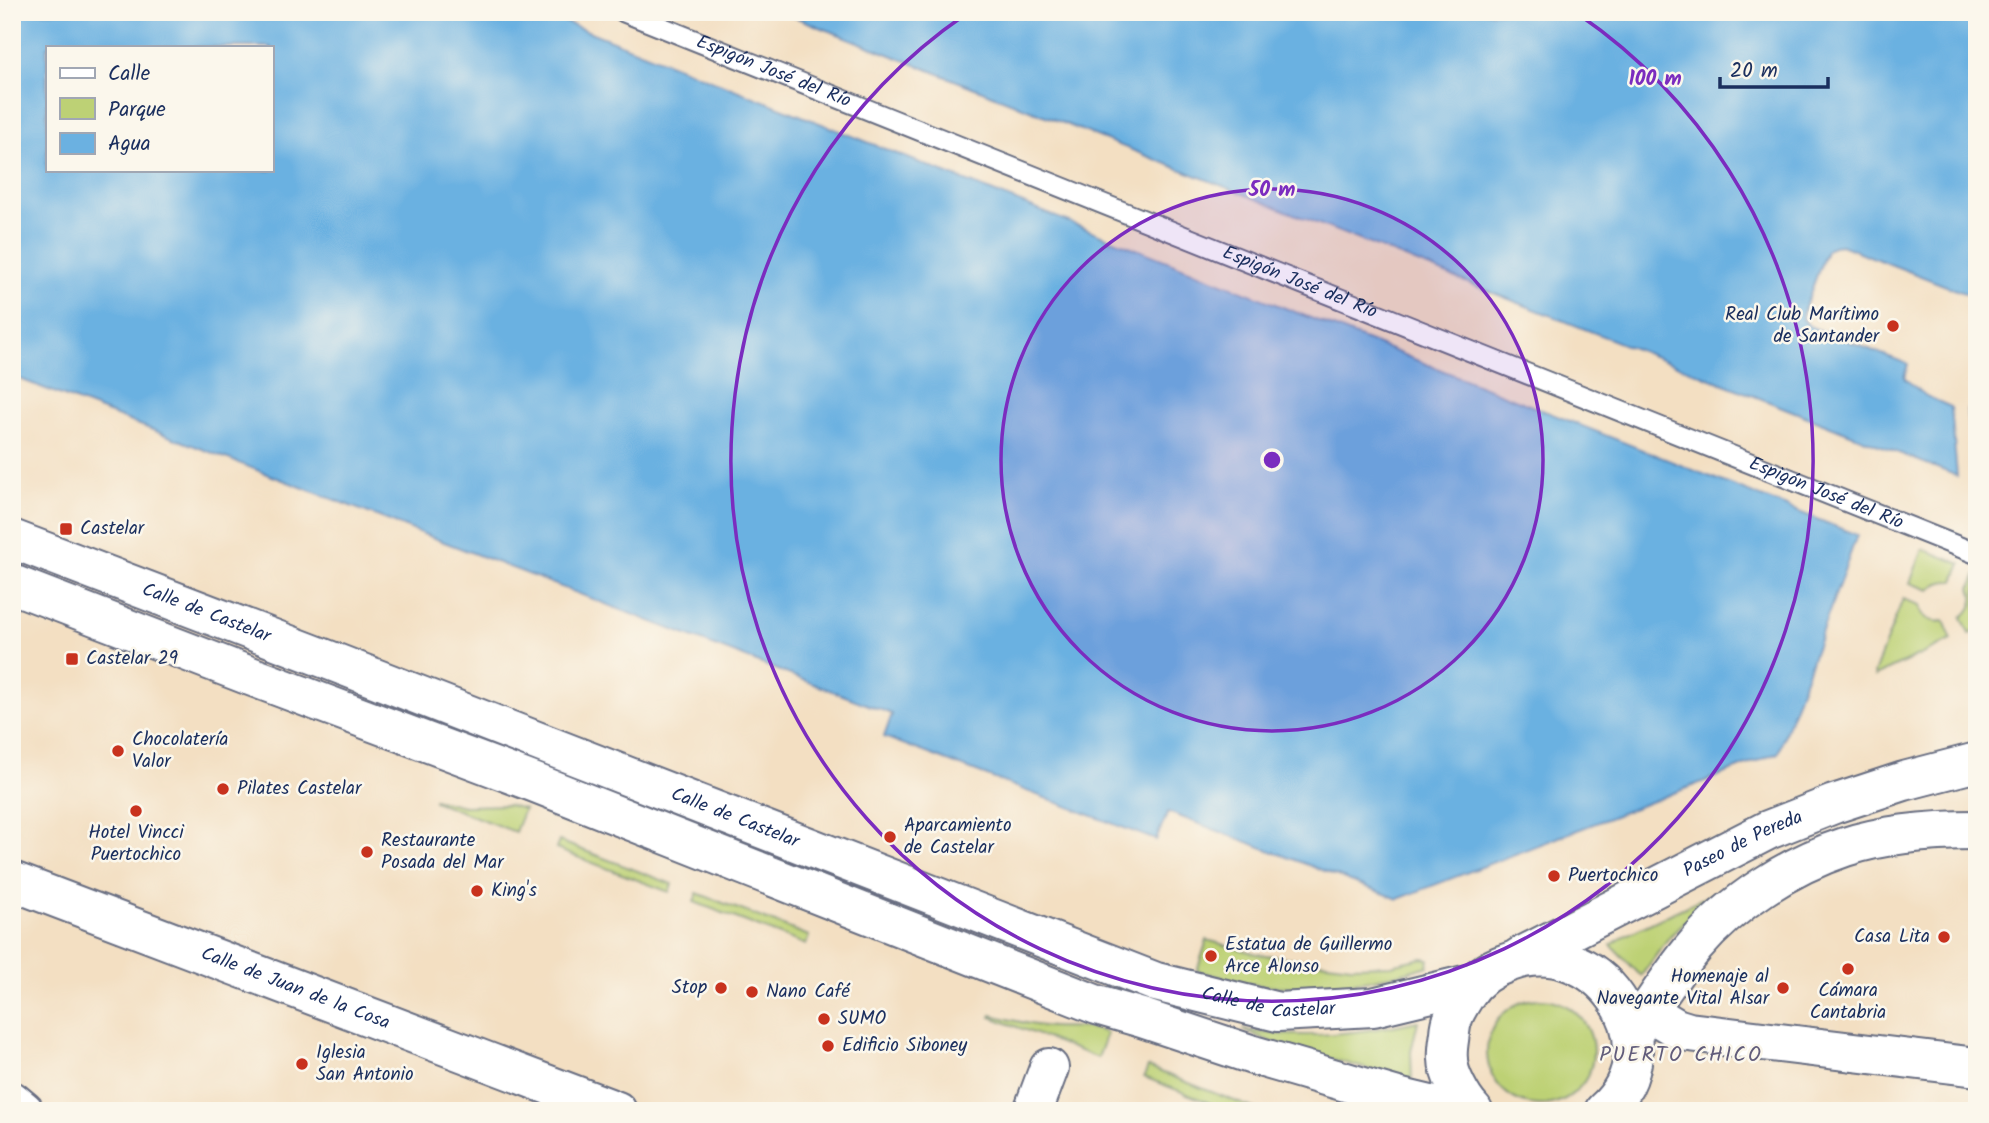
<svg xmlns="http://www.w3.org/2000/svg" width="1989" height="1123" viewBox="0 0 1989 1123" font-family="Kalam,sans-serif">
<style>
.green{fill:#bdd175;stroke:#6c806a;stroke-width:2}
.water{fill:#6bb1e1;stroke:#4370a0;stroke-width:2;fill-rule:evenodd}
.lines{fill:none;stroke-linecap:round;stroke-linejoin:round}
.lane-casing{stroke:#676d81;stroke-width:23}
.street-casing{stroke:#676d81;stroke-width:42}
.secondary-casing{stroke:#676d81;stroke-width:42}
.primary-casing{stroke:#676d81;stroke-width:42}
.lane{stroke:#fff;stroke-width:19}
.street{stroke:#fff;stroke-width:38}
.secondary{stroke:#fff;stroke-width:38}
.primary{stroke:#fff;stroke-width:38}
.ring{fill:none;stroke:#7b2cbf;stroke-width:3.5}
.poi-dot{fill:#c8321e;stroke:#fbf7ec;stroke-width:2.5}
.labels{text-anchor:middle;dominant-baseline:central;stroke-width:5;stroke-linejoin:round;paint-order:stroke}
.street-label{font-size:19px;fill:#1b2f5e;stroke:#fbf7ec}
.poi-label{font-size:19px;fill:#1b2f5e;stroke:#fbf7ec;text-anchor:start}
.neighbourhood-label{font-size:21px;letter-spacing:2px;fill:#625d7b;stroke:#fbf7ec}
.centre{fill:#7b2cbf;stroke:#fbf7ec;stroke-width:3.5}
.ring-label{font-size:21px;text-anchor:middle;font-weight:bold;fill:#7b2cbf;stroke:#fbf7ec;stroke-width:5;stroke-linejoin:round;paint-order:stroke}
</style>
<rect width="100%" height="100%" fill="#fbf7ec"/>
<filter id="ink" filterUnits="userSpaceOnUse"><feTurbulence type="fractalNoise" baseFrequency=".0143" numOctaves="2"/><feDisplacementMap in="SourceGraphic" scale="14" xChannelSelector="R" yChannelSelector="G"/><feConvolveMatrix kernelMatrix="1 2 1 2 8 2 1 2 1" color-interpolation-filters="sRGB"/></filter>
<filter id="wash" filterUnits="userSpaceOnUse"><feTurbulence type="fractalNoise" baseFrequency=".00686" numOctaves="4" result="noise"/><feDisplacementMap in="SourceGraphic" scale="28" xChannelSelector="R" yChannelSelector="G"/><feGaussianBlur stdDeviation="1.57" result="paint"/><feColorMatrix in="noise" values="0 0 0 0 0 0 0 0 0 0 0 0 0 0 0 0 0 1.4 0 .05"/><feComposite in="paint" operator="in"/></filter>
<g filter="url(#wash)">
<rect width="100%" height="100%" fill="#f3dfc2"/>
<path class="green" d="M1923,549L1961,564L1954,581C1944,581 1937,582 1930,590L1910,583Z
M1977,574V631L1969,634L1962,617C1972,610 1976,599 1971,588Z
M1903,599L1920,605C1921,619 1932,623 1944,621L1952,640L1875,676L1874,673Z
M434,799L464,806L508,805L524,809L515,832L434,801Z
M559,841L672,884L669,892L556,849Z
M1716,892L1670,936L1641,976L1611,945L1628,934Z
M697,893L809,936L806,945L694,902Z
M1207,940L1257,954L1351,966L1391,965L1422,958L1429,959L1428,966C1377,982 1303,992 1250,984C1233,981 1215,975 1197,971Z
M1487 1052a53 53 0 1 1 106 0a53 53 0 1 1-106 0Z
M992,1015C1012,1020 1032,1026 1052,1027C1071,1028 1089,1025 1107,1033L1098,1058L991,1017Z
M1418,1021L1411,1052L1412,1082L1269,1041L1243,1030C1303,1040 1358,1034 1418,1021Z
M1148,1067L1260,1111H1230L1144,1077Z"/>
<path class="water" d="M12,12H540L1857,535L1778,753L1398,899L1168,812L1156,840L884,737L892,714L12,376ZM47,47H271V170H47Z
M782,12H1977V298L1841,245L1833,246L1826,251L1802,315L1804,320L1809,326L1908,364L1904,378L1926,396L1951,407L1957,476Z
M1967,410H1977V484L1974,483Z"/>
</g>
<g filter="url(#ink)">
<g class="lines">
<g class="lane-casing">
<g id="lane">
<path id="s1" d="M624,12L1977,554"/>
</g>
</g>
<g class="street-casing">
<g id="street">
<path id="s2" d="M12,881L617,1111"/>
<path d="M1648,1011L1676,1028L1689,1032L1977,1067"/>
<path d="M12,1101L24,1111"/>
<path d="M1033,1111L1049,1068"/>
</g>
</g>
<g class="secondary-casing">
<g id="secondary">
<path id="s3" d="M12,539L326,659L1156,982L1278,1012L1373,1007L1473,983"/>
<path d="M12,584L245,674L533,782L1097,1005L1142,1018L1253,1055L1401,1098L1455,1111"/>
</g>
</g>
<g class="primary-casing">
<g id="primary">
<path id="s4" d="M1520,957L1768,830L1834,804L1904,781L1977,762"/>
<path d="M1633,1033C1653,1004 1672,973 1695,946C1732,902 1790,865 1845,847C1884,834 1936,830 1977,830"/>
<path d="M1473,1111C1462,1100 1448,1074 1448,1059C1447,1050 1449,1041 1450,1033C1451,1017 1458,1007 1466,994C1476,978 1489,969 1507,963C1595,928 1679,1044 1604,1111"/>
</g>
</g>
<use href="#lane" class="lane"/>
<use href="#street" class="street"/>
<use href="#secondary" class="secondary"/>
<use href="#primary" class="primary"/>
</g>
</g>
<circle cx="1272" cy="460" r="271" fill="#7b2cbf" fill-opacity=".12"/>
<g class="ring">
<circle cx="1272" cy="460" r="271"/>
<path d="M1578 14A541 541 0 1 1 966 14"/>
</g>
<g class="poi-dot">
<circle cx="1893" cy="326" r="7"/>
<rect x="59" y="522" width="14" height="14" rx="3.5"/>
<rect x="65" y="652" width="14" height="14" rx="3.5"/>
<circle cx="118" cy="751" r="7"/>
<circle cx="223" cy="789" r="7"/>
<circle cx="136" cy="811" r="7"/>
<circle cx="890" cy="837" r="7"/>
<circle cx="367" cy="852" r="7"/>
<circle cx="1554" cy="876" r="7"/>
<circle cx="477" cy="891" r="7"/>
<circle cx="1944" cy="937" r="7"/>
<circle cx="1211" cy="956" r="7"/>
<circle cx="1848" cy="969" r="7"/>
<circle cx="721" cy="988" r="7"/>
<circle cx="1783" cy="988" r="7"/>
<circle cx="752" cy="992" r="7"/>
<circle cx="824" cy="1019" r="7"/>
<circle cx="828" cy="1046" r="7"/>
<circle cx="302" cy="1064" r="7"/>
</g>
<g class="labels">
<g class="street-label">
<text stroke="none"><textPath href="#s1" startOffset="161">Espigón José del Río</textPath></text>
<text stroke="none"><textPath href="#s1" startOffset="728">Espigón José del Río</textPath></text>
<text stroke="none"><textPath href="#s1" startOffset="1295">Espigón José del Río</textPath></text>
<text stroke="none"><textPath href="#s3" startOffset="208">Calle de Castelar</textPath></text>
<text stroke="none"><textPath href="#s3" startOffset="775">Calle de Castelar</textPath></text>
<text stroke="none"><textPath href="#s4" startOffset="250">Paseo de Pereda</textPath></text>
<text stroke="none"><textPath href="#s2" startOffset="303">Calle de Juan de la Cosa</textPath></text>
<text stroke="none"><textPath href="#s3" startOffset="1342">Calle de Castelar</textPath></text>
</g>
<g class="poi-label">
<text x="1879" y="315" text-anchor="end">Real Club Marítimo<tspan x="1879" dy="22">de Santander</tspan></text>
<text x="80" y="529">Castelar</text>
<text x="86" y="659">Castelar 29</text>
<text x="132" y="740">Chocolatería<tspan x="132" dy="22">Valor</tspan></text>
<text x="237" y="789">Pilates Castelar</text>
<text x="904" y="826">Aparcamiento<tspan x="904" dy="22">de Castelar</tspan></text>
<text x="136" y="833" text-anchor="middle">Hotel Vincci<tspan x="136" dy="22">Puertochico</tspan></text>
<text x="381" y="841">Restaurante<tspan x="381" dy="22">Posada del Mar</tspan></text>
<text x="1568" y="876">Puertochico</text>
<text x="491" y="891">King's</text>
<text x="1930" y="937" text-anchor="end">Casa Lita</text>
<text x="1225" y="945">Estatua de Guillermo<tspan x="1225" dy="22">Arce Alonso</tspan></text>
<text x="1769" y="977" text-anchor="end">Homenaje al<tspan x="1769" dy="22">Navegante Vital Alsar</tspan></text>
<text x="707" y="988" text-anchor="end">Stop</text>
<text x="1848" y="991" text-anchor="middle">Cámara<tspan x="1848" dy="22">Cantabria</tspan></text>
<text x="766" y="992">Nano Café</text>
<text x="838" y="1019">SUMO</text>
<text x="842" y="1046">Edificio Siboney</text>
<text x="316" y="1053">Iglesia<tspan x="316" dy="22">San Antonio</tspan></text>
</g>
<g class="neighbourhood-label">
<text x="1681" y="1055">PUERTO CHICO</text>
</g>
</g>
<circle cx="1272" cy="460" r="10" class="centre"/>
<g class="ring-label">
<text x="1655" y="85">100 m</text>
<text x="1272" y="196">50 m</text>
</g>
<rect width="1989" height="1123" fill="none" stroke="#fbf7ec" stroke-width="42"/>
<rect x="46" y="46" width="228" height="126" fill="#fbf7ec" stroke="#a1a7b3" stroke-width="2"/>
<rect x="60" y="68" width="35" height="10" fill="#ffffff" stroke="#a1a7b3" stroke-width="2"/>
<text x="108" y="80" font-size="21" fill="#1b2f5e">Calle</text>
<rect x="60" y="98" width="35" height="21" fill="#bdd175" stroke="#a1a7b3" stroke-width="2"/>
<text x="108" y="116" font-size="21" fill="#1b2f5e">Parque</text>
<rect x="60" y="133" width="35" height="21" fill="#6bb1e1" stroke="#a1a7b3" stroke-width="2"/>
<text x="108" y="150" font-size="21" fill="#1b2f5e">Agua</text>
<path d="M1720 77v10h108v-10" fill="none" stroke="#1b2f5e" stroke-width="3.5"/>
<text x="1730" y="77" font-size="21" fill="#1b2f5e" stroke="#fbf7ec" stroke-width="5" paint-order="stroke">20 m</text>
</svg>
